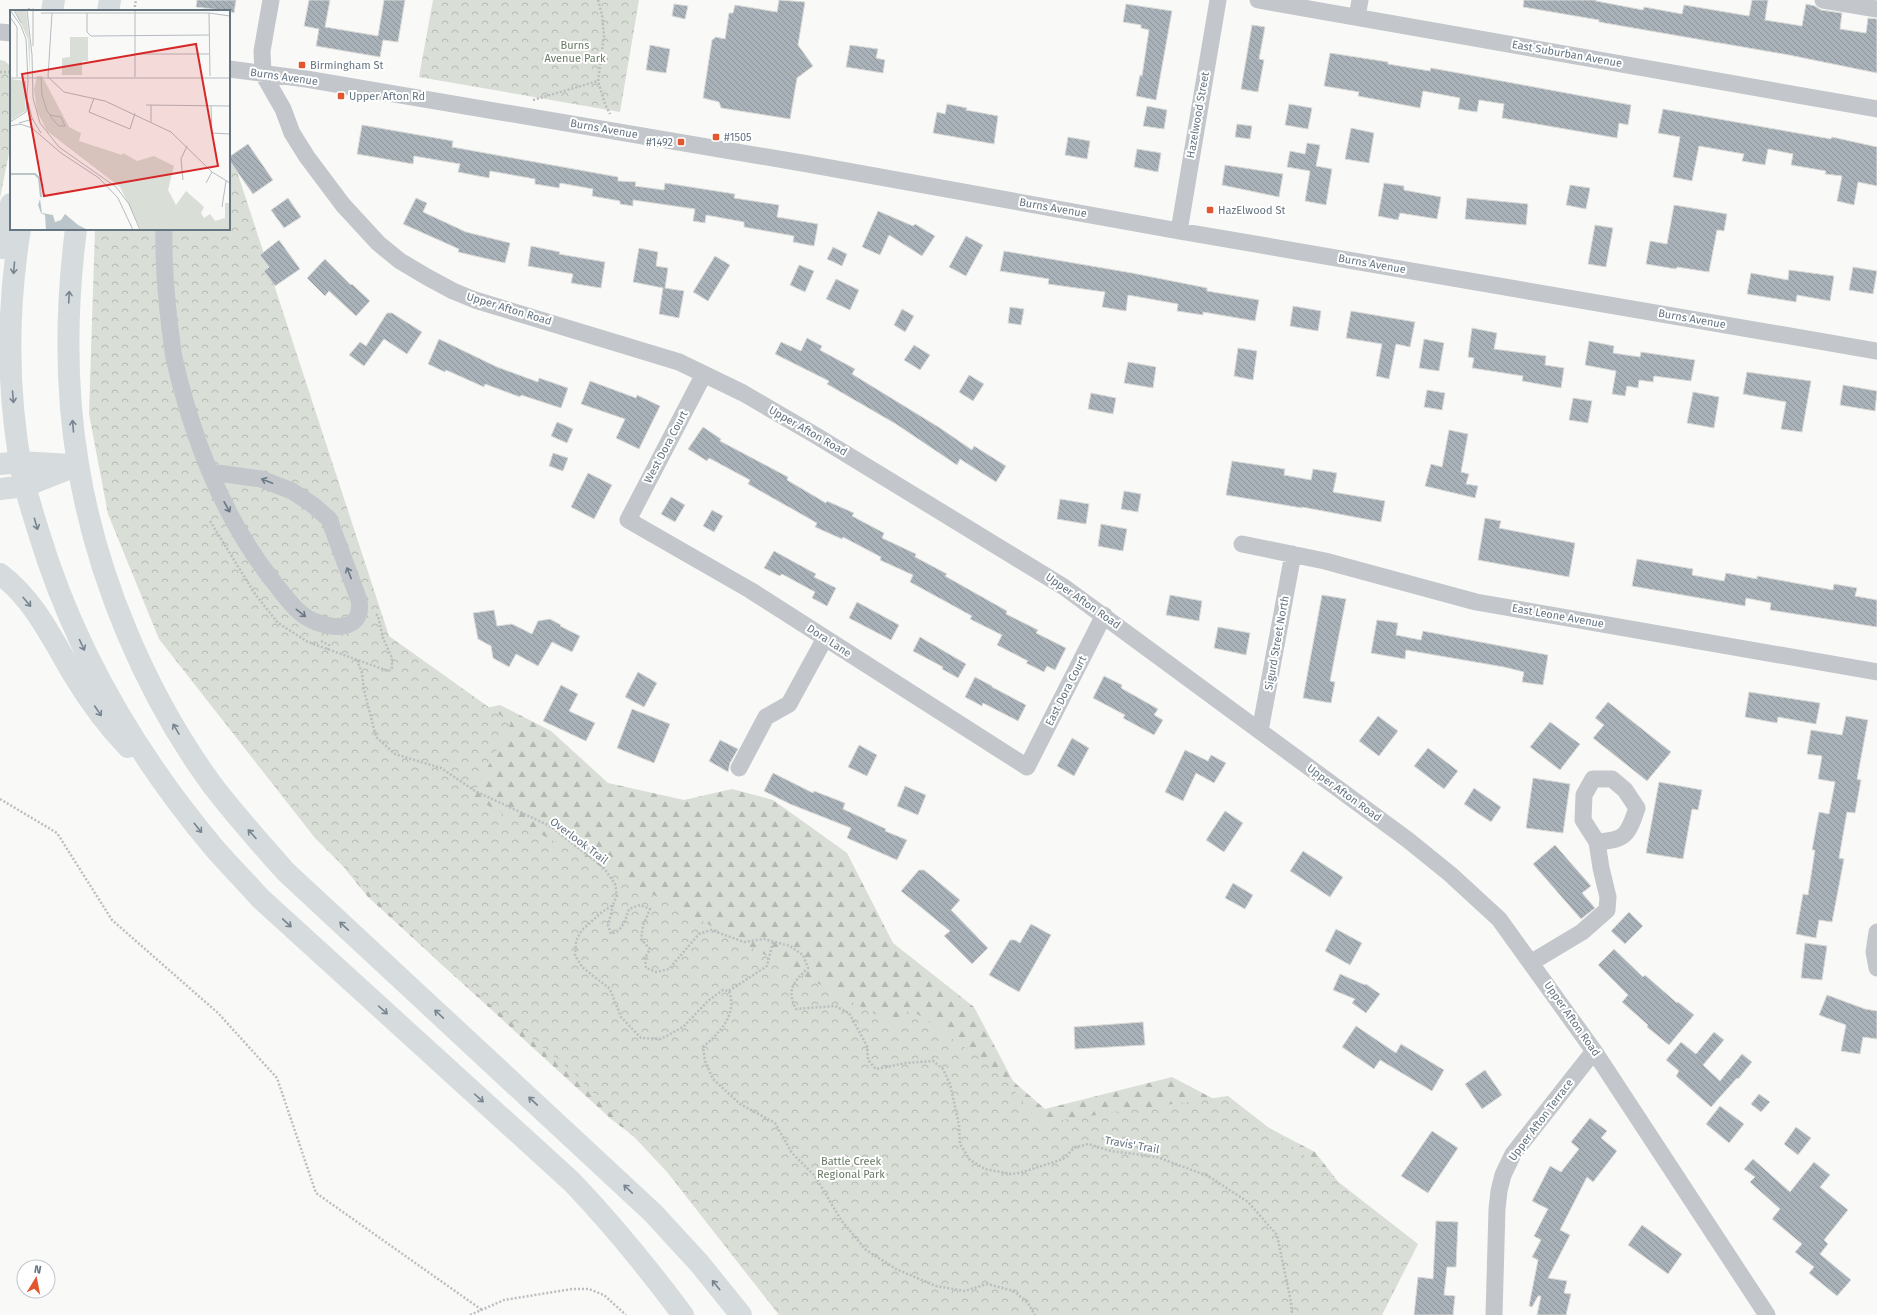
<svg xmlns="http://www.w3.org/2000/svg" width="1877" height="1315" viewBox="0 0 1877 1315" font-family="'Fira Sans',sans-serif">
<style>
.forest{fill:url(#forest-firs)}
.park{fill:url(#park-crowns)}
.building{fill:url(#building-back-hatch);stroke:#dbdbd9}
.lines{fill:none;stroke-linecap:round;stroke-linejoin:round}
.path{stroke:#bbbec1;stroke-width:2.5;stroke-dasharray:2 2;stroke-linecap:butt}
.minor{stroke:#c3c7cb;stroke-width:17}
.highway{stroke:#d6dbde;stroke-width:22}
.oneway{stroke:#768490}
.oneway2{stroke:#6a7986}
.poi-dot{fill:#e2572f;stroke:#fff;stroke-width:1.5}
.labels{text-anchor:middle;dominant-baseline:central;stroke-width:4;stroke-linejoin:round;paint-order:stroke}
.park-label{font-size:11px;fill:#687a64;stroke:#fff}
.street-label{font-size:11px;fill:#657582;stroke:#fff}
.poi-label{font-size:11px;fill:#657582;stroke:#fff;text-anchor:start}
.inset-river{fill:none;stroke:#bac6ca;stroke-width:2}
.inset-road{fill:none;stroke:#b5bcc1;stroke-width:1}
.view{fill:#d62828;fill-opacity:0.15;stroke:#d62828;stroke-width:2}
.inset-edge{fill:none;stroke:#657582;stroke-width:2}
</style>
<defs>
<pattern id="forest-firs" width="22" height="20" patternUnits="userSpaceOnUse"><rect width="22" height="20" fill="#d9ded6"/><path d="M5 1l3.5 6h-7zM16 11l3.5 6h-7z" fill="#b4b9b3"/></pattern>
<pattern id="park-crowns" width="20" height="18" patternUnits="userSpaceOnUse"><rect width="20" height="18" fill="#d9ded6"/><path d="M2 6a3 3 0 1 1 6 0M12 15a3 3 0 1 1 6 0" fill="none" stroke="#b4b9b3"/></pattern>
<pattern id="building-back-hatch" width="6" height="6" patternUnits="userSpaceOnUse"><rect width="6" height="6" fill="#a9b2b8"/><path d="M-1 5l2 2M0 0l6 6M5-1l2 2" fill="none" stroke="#8d959b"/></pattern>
</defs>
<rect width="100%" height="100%" fill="#f9f9f7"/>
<path class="forest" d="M133,276L441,718L500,705L551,731L608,783L684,800L732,789L773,800L847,853L893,943L974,1007L1013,1081L1045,1109L1172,1077L1315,1152L1392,1251L709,1194L611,1119L368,897L293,805Z"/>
<path class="park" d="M433,0H639L620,112L419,77Z
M0,60L5,61L11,67V143L0,198Z
M229,147L389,636L511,723L472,797L899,1027L909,1008L999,1072L1041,1123L1228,1096L1418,1244L1382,1315H779L667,1172L574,1073L442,965L315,838L159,639L108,514L89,414L95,229H229Z"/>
<path class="building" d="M197,0H236L234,13L229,11L196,7Z
M309,0H330L325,27L378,36L384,0H405L398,42L383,40L380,57L316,46L319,29L304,26Z
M779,0L805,2L798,45L813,66L797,78L790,119L721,108L719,102L703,98L712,40L716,37L725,39L729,13H733L735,5L777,12Z
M1524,0H1596V1L1643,10L1644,7L1682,14L1684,5L1749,16L1752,0H1768L1765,20L1802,26L1806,4L1815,6L1821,10L1842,13L1840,29L1866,33L1868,18L1877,19V73L1789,55L1599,22V20L1523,7Z
M674,4L688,6L685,19L672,16Z
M1126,4L1172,11L1156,100L1136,96L1140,75L1142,76L1149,30L1141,28V25L1123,22Z
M1252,25L1265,27L1259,59L1264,60L1258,92L1241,89Z
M650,45L670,49L666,73L646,70Z
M850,45L878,49L876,58L885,60L883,73L846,67Z
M1330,53L1388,62V64L1430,71L1431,68L1464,74L1631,105L1628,125L1619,123L1617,138L1502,118L1504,104L1479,100L1477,112L1458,109L1460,98L1423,91L1420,108L1358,96L1359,92L1324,86Z
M947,104L967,108L966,110L998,116L994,144L933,133L937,112L945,114Z
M1289,104L1312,108L1308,129L1285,125Z
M1147,106L1167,110L1164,129L1143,126Z
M1663,109L1797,133L1831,139L1832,137L1877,147V186L1858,182L1854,205L1837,201L1842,176L1825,174L1826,171L1791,165L1793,154L1768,149L1765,165L1742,161L1744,154L1699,146L1692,181L1673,177L1680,137L1658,133Z
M1237,124L1252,126L1250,139L1235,137Z
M362,125L453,141L452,147L618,177V181L636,182L635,186L664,190L665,183L735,194L734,198L779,205L777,217L818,224L814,246L793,242L794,236L744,227V222L706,215L705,223L693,221L695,209L633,200V206L620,204V201L592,196L593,189L560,183L559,188L535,184V179L490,171L489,178L458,172L460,164L414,156L413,164L357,154Z
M1351,128L1374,133L1369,163L1345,159Z
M1068,137L1090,141L1087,159L1065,155Z
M1307,143L1320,145L1316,166L1332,169L1326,205L1305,201L1310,171L1287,167L1290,151L1305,154Z
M248,144L273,180L253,194L229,160V157Z
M1137,149L1161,153L1158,172L1134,167Z
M1225,165L1283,174L1279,197L1222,185Z
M1384,183L1404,186V190L1441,197L1437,219L1400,213L1398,220L1378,216Z
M1570,185L1590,188L1586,209L1566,205Z
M288,198L301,217L284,228L271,210Z
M416,198L427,203L423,212L466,232L510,243L505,263L458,252L459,249L403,224Z
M1467,198L1528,204L1526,225L1465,219Z
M1674,205L1727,214L1724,231L1717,230L1709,272L1677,267L1676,269L1646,264L1650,241L1667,244Z
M878,211L913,226L915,224L935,236L922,256L889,235L880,255L862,247Z
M1595,225L1613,228L1606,267L1588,264Z
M966,236L983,245L966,276L949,267Z
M279,240L300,269L275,286L264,271L269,267L260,255Z
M531,246L560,252L559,254L605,262L601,288L571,283L573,274L528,266Z
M833,247L847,254L842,266L827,259Z
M639,248L658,252L656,266L668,268L665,288L684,291L679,318L659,314L663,288L633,282Z
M1004,251L1132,273L1207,288V291L1259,300L1255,321L1203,312V315L1177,311L1178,304L1128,295L1126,311L1102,307L1105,292L1048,284L1049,279L1000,271Z
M715,256L730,265L708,301L693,292Z
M325,259L351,285L352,284L370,301L356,316L329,291L325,296L307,278Z
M799,265L814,271L805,292L790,285Z
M1853,267L1877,271L1873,294L1849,290Z
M1789,270L1834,276L1830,301L1797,295L1796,302L1747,294L1751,273L1788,280Z
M836,279L859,290L850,310L826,299Z
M1293,306L1321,311L1318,331L1290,326Z
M1010,307L1024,309L1021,325L1008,323Z
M902,309L914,316L905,332L894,325Z
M1351,311L1415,322L1410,347L1396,344L1389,379L1376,376L1382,344L1346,338Z
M387,313H392L422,332L407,354L384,339L364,366L349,355L360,342L366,346Z
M1472,328L1497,333L1494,349L1546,356L1545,365L1564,368L1561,388L1522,381L1523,376L1472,368L1474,358L1468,357Z
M807,338L822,346L820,350L855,369L852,374L940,428L972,450L974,446L1006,466L996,482L960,459L957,465L896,424L827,384L829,381L775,354L781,342L801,351Z
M439,339L497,367L538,382L539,378L568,388L561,408L521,395L520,397L485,384L484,387L446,370L445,372L428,364Z
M1424,339L1444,343L1439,371L1419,368Z
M1589,341L1614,346L1613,353L1640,357L1641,352L1695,360L1691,381L1654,376L1653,382L1639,380L1638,388L1627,386L1625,396L1612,394L1616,371L1585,365Z
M914,345L930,355L920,370L904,360Z
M1238,348L1257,351L1253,380L1234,376Z
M1128,362L1156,367L1153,388L1124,383Z
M1747,372L1811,381L1802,432L1781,429L1786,402L1743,394Z
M969,375L984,384L973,401L959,392Z
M590,381L636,398L637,395L660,406L639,449L616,438L625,419L581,404Z
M1843,385L1877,391L1875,411L1840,405Z
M1427,390L1445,393L1442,410L1424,407Z
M1693,392L1719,397L1714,428L1687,423Z
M1091,393L1116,398L1113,414L1088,409Z
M1573,398L1592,401L1588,423L1569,420Z
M557,422L573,429L567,443L551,436Z
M703,427L721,439L720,441L788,477L787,480L826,503L827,501L854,513L852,516L884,533L882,538L916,554L915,557L947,574L945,576L1007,611L1006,614L1038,630L1036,633L1066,648L1055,670L1047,666L1044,672L1026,663L1028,661L997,645L1002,635L970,619L972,616L910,582L913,575L880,560L881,557L843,537L842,539L815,527L817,523L748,484L750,480L709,458L707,461L688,449Z
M1449,430L1468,434L1461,472L1469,474L1466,484L1478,486L1475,498L1425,486L1431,464L1442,467Z
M553,453L568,458L563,471L549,466Z
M1232,461L1285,469L1284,475L1311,480L1313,469L1337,473L1333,492L1385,501L1381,522L1302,507V508L1226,495Z
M588,473L612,485L594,519L571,507Z
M1124,491L1141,494L1138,512L1121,509Z
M671,497L685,505L675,522L661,514Z
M1060,499L1089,504L1086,524L1057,519Z
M712,510L723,516L714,532L703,526Z
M1485,518L1501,521L1499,528L1575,543L1569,577L1478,560Z
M1101,524L1127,529L1123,551L1098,546Z
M774,551L816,574L814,577L836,588L827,606L812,598L815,592L782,574L780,576L764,568Z
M1637,559L1693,569L1692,575L1724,581L1726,573L1757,579V576L1833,590L1834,584L1857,588L1855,596L1877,600V627L1770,610L1771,603L1746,598L1745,606L1632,586Z
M1170,595L1202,601L1199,621L1166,615Z
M1322,595L1346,599L1330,681L1335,682L1331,703L1303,698Z
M857,602L899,625L891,640L849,618Z
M494,610L497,626L512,624L532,634L538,621L550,619L561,625L560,626L580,636L572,652L552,642L538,666L516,654L509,667L493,658L491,646L478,639L473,613Z
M1377,620L1398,623L1396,635L1421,640L1423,631L1548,655L1543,685L1522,682L1524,672L1504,667L1406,650L1405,659L1371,653Z
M1218,627L1250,633L1246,655L1214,648Z
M920,637L966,664L958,678L942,669L943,667L913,651Z
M638,672L657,683L644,707L625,697Z
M1104,676L1122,685L1121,688L1158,709L1154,715L1163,720L1154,735L1123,718L1125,715L1093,698Z
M975,677L992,686V687L1026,705L1018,721L983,703L982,706L965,697Z
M561,685L578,694L569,711L595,723L586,741L543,721Z
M1749,692L1820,703L1816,724L1778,717L1777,723L1745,717Z
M1608,702L1671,752L1647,781L1593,738L1604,725L1595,718Z
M632,709L670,724L654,763L617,748Z
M1378,716L1398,731L1379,756L1359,741Z
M1846,716L1868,720L1857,779L1861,780L1855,813L1847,812L1839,858L1844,859L1832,922L1819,920L1816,938L1796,934L1803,894L1808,895L1815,850H1812L1819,812L1829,814L1835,782L1818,779L1822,756L1807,754L1811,730L1842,735Z
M1550,722L1580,744L1560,770L1530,747Z
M1072,738L1089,748L1074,776L1057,766Z
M720,740L738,749L730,763L728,772L709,761Z
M859,745L877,755L867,776L848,767Z
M1428,748L1458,771L1444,789L1414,766Z
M1185,750L1208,761L1211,755L1226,763L1214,783L1196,773L1183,801L1165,792Z
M773,773L813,793L814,791L845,803L843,809L886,829L885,831L907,840L897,860L847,838L851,828L790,804L764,791Z
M1533,778L1570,784L1563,833L1526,828Z
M1659,782L1702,790L1698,810L1692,809L1683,859L1646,853Z
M905,786L926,795L918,815L897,806Z
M1474,788L1501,807L1491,822L1464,804Z
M1225,811L1243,823L1224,852L1206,840Z
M1555,845L1591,886L1582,893L1595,908L1581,919L1533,864Z
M1303,851L1343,877L1330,897L1290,871Z
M919,870H924L960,900L951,910L988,948L972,964L944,936L950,931L901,891Z
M1233,883L1253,895L1245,909L1225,898Z
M1629,912L1643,926L1625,944L1611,931Z
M1031,924L1051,935L1019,992L989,975L1010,940H1015L1020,943Z
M1336,929L1362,943L1350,965L1325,951Z
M1805,943L1827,946L1822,980L1801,978Z
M1614,949L1643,977L1645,975L1677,1003L1678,1002L1694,1015L1669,1045L1647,1027L1648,1025L1622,1002L1628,995L1598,965Z
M1340,974L1365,985L1366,984L1380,994L1366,1013L1352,1003L1355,999L1333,990Z
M1827,995L1865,1009L1877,1011V1039L1863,1037L1860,1054L1841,1051L1846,1025L1819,1015Z
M1143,1022L1145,1045L1075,1049L1074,1027Z
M1356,1026L1396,1053L1401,1044L1444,1070L1432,1091L1380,1060L1374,1069L1342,1047Z
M1714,1032L1724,1040L1703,1065L1720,1081L1742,1054L1752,1062L1738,1079L1737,1078L1711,1107L1676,1076L1679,1071L1666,1060L1681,1042L1696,1054Z
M1485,1070L1502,1095L1482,1109L1465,1084Z
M1759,1094L1770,1102L1761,1112L1751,1104Z
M1720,1106L1744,1124L1729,1143L1706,1124Z
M1590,1118L1607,1131L1601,1138L1617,1151L1593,1182L1587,1177L1560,1230L1570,1235L1548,1278L1567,1281L1564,1293L1571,1294L1566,1315H1537L1541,1296H1538L1532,1307L1529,1306L1538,1260L1532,1257L1541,1240L1534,1236L1548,1209L1532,1201L1550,1166L1561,1172L1579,1149L1571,1142Z
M1796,1127L1811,1138L1798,1155L1784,1144Z
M1432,1131L1458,1148L1428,1193L1401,1176Z
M1753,1159L1790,1192L1814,1162L1830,1175L1820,1187L1848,1210L1824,1240L1828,1244L1820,1254L1851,1280L1837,1296L1809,1273L1814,1267L1795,1252L1802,1244L1772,1219L1780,1209L1750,1182L1755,1177L1744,1169Z
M1436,1221L1458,1222L1456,1267H1447L1444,1295L1455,1296L1453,1315H1414L1418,1277L1433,1279Z
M1642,1225L1682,1254L1668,1274L1628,1245Z"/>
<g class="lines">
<path class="path" d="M598,0L602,15L604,36L598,81L605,104L610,114
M25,11L26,9L34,10
M134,11L136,0
M0,72H11
M533,100L598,81
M210,521L255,594L278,623L308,642L388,671L392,669V658L383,638L378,616L375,613
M321,641L329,645L328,650
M357,660L362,673L364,690L376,737L395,754L441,768L475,791L550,826L604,868L615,884L617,895L613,905L602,912L582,930L576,941L575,955L582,967L610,989L621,1017L641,1038L661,1039L683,1027L709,1000L723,990L729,991C738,1015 719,1033 703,1047L705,1061L713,1079L740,1104L775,1123L792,1153L815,1176L841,1220L866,1250L896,1269L936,1286L965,1291L987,1284L1014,1291L1028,1303L1035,1315
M0,799L57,833L112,920L218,1013L277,1078L316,1193L482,1310
M613,905L608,926L611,934C623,930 625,921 629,909L640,905L650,909L643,926L641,939L650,949L645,958L646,968L656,972L669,969L699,934L711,930L744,942L764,939L790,946L803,955L808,968C794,982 786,989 796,1009L835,1006L849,1013L867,1046L868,1060L876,1069L906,1063L933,1061L943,1069L950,1084L959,1125L960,1144L970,1160L985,1169L1011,1174L1020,1173L1063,1159L1074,1148L1088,1144L1111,1151L1157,1157L1208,1176L1248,1202L1277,1235L1291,1302L1292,1315
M729,991L767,966L773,942
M470,1315L504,1300L572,1289H589L604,1295L626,1315"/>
<path class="minor" d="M271,0L262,51L263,74L283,109L292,133L307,157L343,205L378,243L400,261L427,277L453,291L475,300L679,362L743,393L815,435L1064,587L1408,840L1450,874L1499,919L1594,1051L1767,1315
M1258,0L1877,109
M1823,0L1877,9
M1357,17L1360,0
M0,32L11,33
M229,69L306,79L808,164L1179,231L1877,351
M164,229C163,263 166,295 170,329C172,339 172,351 175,362C193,439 224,519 273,581C286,597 298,617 319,623C339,630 364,628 359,600L329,519L313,505L292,491L261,479L211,472
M1179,231L1218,0
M704,374L628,520L750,590L1027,767L1104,615
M1242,544L1325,561L1476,602L1877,672
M1260,731L1293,554
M739,768L766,717L789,704L825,638
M1877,932L1874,952L1877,968
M1532,962L1582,932L1607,910L1608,897L1601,868L1597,842L1583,820L1584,795L1593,779H1612L1625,790L1637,808C1628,835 1626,840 1597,842
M1494,1315L1497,1209L1499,1191L1503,1175L1513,1154L1594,1051"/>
<path class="highway" d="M52,11L54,0
M108,11L110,0
M20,229C7,309 7,393 22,473C26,492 32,511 38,530C73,647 136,755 215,849C229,865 245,881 260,898L572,1182C612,1224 648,1268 683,1315
M76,229C66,307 65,386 78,464C96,576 146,695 213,786C236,816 261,844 286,872L653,1213L699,1263L741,1315
M2,248L11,204
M0,464L20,462L71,465
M0,489L25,486L78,465
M0,574C35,600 53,641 75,677C90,702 108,726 128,747"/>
</g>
<defs><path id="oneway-shaft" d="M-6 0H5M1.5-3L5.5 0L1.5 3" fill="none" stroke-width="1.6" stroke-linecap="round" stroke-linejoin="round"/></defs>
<g class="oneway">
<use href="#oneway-shaft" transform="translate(14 268) rotate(95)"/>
<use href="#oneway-shaft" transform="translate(69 297) rotate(-87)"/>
<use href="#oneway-shaft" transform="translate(13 397) rotate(85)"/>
<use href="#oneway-shaft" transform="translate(73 426) rotate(-95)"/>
<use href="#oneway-shaft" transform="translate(36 524) rotate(74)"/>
<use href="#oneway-shaft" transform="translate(27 602) rotate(50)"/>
<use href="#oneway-shaft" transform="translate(82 645) rotate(65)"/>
<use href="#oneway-shaft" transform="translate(98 711) rotate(56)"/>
<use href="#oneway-shaft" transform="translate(176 729) rotate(-120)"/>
<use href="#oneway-shaft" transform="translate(198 828) rotate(51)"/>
<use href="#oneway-shaft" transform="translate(252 834) rotate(-132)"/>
<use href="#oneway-shaft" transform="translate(287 923) rotate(43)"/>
<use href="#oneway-shaft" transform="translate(344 926) rotate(-137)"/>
<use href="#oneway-shaft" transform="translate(383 1010) rotate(42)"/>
<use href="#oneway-shaft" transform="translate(439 1014) rotate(-137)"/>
<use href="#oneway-shaft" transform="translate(479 1098) rotate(42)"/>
<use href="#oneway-shaft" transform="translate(533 1101) rotate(-137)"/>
<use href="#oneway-shaft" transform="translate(628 1189) rotate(-136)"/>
<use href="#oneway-shaft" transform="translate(716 1285) rotate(-129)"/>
</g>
<g class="oneway2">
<use href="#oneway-shaft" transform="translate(267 481) rotate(-159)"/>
<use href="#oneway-shaft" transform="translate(227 507) rotate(61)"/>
<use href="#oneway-shaft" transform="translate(349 573) rotate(-111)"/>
<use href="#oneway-shaft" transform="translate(301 613) rotate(38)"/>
</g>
<g class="poi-dot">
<rect x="298" y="61" width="8" height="8" rx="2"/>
<rect x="337" y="92" width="8" height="8" rx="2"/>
<rect x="712" y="133" width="8" height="8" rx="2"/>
<rect x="677" y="138" width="8" height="8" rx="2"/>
<rect x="1206" y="206" width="8" height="8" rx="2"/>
</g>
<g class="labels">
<g class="park-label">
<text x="575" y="45">Burns<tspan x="575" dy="13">Avenue Park</tspan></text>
<text x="851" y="1161">Battle Creek<tspan x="851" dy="13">Regional Park</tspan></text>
</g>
<g class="street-label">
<text transform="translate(1567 54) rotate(10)">East Suburban Avenue</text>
<text transform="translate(284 77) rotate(8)">Burns Avenue</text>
<text transform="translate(1198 115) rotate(-80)">Hazelwood Street</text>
<text transform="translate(604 129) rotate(10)">Burns Avenue</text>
<text transform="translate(1053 208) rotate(10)">Burns Avenue</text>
<text transform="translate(1372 264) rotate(10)">Burns Avenue</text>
<text transform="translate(509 309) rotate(17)">Upper Afton Road</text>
<text transform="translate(1692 319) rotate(10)">Burns Avenue</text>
<text transform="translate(808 431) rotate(30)">Upper Afton Road</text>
<text transform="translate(666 447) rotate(-62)">West Dora Court</text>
<text transform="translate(1083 601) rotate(35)">Upper Afton Road</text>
<text transform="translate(1558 616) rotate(10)">East Leone Avenue</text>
<text transform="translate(829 641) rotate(33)">Dora Lane</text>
<text transform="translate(1277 643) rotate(-80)">Sigurd Street North</text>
<text transform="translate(1066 691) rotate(-63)">East Dora Court</text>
<text transform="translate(1344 793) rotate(36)">Upper Afton Road</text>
<text transform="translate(579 841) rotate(37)">Overlook Trail</text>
<text transform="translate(1572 1019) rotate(55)">Upper Afton Road</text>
<text transform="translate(1541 1120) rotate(-53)">Upper Afton Terrace</text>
<text transform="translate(1132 1145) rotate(10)">Travis' Trail</text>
</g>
<g class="poi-label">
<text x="310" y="65">Birmingham St</text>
<text x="349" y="96">Upper Afton Rd</text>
<text x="724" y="137">#1505</text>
<text x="673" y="142" text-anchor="end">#1492</text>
<text x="1218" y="210">HazElwood St</text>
</g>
</g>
<g transform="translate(10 10)">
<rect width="220" height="220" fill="#f9f9f7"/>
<path d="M5,0H16L20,35V65L18,29Z" fill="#d9ded6"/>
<path d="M60,27H78V51H72V65H52V48L60,47ZM27,66H32L59,117L71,123L69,131L112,145L113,143L127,151L144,146L164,156L158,180L166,195L176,181L194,197L191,203L194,208L200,204L205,211L215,208V193H220V220H131L110,177L37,121L27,101L24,79ZM0,69L16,71L15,101L0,111Z" fill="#d9ded6"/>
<path d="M30,189L32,203L43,205L45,212L51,210L55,204L68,215L78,220H36L35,205L31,203L28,195Z" fill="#bac6ca"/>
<path class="inset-river" d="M0,164H25L29,168L31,187"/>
<path class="inset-road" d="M0,0L11,16L16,29L18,71L16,102L0,112M4,0L11,13M17,0L22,45L23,88L30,113L49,137L106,177L119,194L130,220M23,0V36M125,0V67M31,3H199L220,6M77,3V22L81,26L199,25M199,3L200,66M0,7L7,17V67M125,44H199M38,67L54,82L95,91L161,122L202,162L220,173M38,67L42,3M0,68H220M31,68L32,85L37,101L40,105L41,107L45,112L49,116H55L51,107L40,105M84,88L79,102L120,119L125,103M18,92L22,108L31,123M136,95L220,96M201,96L202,123L220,124M141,112V95M9,113L23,109M0,116L10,114L22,118L51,143L89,168L108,188L123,220M173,170L171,149L177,136M196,173L202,162M212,197L216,171"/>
<path class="view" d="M186,34L208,156L34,186L12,64Z"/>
<rect width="220" height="220" class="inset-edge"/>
</g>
<g transform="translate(36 1279) rotate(10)"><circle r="19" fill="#ffffff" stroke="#c1c8cd"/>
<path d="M0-3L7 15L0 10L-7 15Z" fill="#e2572f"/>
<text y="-6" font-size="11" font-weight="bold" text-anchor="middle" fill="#657582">N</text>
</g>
</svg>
